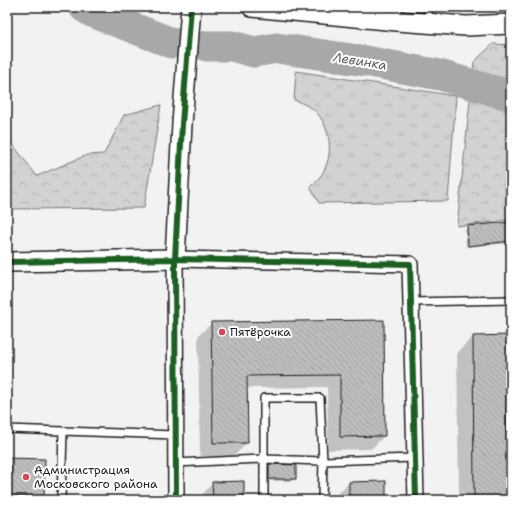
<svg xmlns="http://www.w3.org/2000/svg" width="518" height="507" viewBox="0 0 518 507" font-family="'Shantell Sans',sans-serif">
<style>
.grass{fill:url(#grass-tufts);stroke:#777}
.forest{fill:url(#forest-crowns);stroke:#777}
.shadow{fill:#0003}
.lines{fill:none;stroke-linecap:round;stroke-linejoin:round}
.river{stroke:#a8a8a8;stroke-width:31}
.building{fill:url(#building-back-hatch);stroke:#1c1c1c}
.service-casing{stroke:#1c1c1c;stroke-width:10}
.minor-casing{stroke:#1c1c1c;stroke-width:18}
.tertiary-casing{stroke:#1c1c1c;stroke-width:22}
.service{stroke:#fff;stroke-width:7}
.minor{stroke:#fff;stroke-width:15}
.tertiary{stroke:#fff;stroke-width:19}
.cycleway-casing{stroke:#fff;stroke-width:8}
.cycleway{stroke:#1b5e20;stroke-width:6}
.poi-dot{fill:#d1495b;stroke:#fff;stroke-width:1.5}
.labels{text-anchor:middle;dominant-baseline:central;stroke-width:4;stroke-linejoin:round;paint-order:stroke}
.poi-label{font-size:12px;fill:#1c1c1c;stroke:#fff;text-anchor:start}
.water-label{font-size:13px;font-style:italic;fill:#5b5b5b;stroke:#fff}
</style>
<defs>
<pattern id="grass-tufts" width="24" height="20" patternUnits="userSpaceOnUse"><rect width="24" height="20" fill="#d2d2d2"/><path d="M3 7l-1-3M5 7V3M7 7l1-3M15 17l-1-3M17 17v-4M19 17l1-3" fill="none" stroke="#b4b4b4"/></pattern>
<pattern id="forest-crowns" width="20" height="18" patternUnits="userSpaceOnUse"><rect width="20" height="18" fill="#d2d2d2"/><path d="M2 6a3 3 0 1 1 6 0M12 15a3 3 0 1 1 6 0" fill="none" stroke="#b4b4b4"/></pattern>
<pattern id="building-back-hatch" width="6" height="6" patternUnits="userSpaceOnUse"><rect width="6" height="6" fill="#bdbdbd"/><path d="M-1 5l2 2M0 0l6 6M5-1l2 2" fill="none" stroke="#a2a2a2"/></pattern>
</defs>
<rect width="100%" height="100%" fill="#f2f2f2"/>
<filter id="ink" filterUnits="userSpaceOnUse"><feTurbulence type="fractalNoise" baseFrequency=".025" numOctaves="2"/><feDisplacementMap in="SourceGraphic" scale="8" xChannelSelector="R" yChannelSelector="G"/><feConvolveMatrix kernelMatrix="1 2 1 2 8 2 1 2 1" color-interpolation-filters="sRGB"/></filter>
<g filter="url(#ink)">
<path class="grass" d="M296,71L456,96L448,201L319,203L310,187C313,184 316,181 319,178C334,160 332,132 318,114C312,107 302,103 294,100Z"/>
<path class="forest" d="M493,44L511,45V220L457,226L474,62Z
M161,105L144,208L7,209V137L37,176L87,155L104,154L124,115Z"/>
<path class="shadow" d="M511,223V243L466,247L465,230L467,227Z
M383,321L384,436L371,449L328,450L327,387L246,388L247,443L234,456H200L198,336L212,323Z
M511,336V388H505L506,500H459L457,352L473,337Z
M7,459L43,497L40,500H7Z
M269,465L295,479L292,481H267V468Z
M385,482V500H333V498L349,483Z
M213,483L243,500H197Z"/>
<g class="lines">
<path class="river" d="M84,7L92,12L172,43
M207,46H232L254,52L277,48L365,61L440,75L511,96"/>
</g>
<path class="building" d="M511,222V241L468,246L467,226Z
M384,320L385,436L340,437V375L247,376L248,443H213L211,322Z
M511,335V373H506L507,500H474L473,336Z
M7,458L45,459L44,497L7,496Z
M269,464L296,465V479H269Z
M244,481V500H213L212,482Z
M386,481V500H349V482Z"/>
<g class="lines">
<g class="service-casing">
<path id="service" d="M397,21L398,7
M428,23V7
M411,302L511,300
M7,429L63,431
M175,463L263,459L323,461L414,458
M61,500L63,431L175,435
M264,500V398H320L323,461L322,500"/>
</g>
<g class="minor-casing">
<path id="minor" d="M176,500L175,259L410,264L416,500"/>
</g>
<g class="tertiary-casing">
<path id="tertiary" d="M252,7L397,21L466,26L511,24
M7,262L175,259L182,124L191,7"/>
</g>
<use href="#service" class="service"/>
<use href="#minor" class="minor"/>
<use href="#tertiary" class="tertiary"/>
<g class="cycleway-casing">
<path id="cycleway" d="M7,262L175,259L182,124L191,7
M176,500L175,259L410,264L416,500"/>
</g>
<use href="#cycleway" class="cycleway"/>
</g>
</g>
<g class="poi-dot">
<circle cx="222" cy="332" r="4"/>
<circle cx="26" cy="477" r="4"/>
</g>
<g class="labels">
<g class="poi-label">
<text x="230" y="332">Пятёрочка</text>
<text x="34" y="470">Администрация<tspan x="34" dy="14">Московского района</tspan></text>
</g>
<g class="water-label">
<text transform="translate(360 61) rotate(9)">Левинка</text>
</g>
</g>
<rect width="518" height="507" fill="none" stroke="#fff" stroke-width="24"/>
<rect x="12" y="12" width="494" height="483" fill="none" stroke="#1c1c1c" stroke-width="1.5" filter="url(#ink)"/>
</svg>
